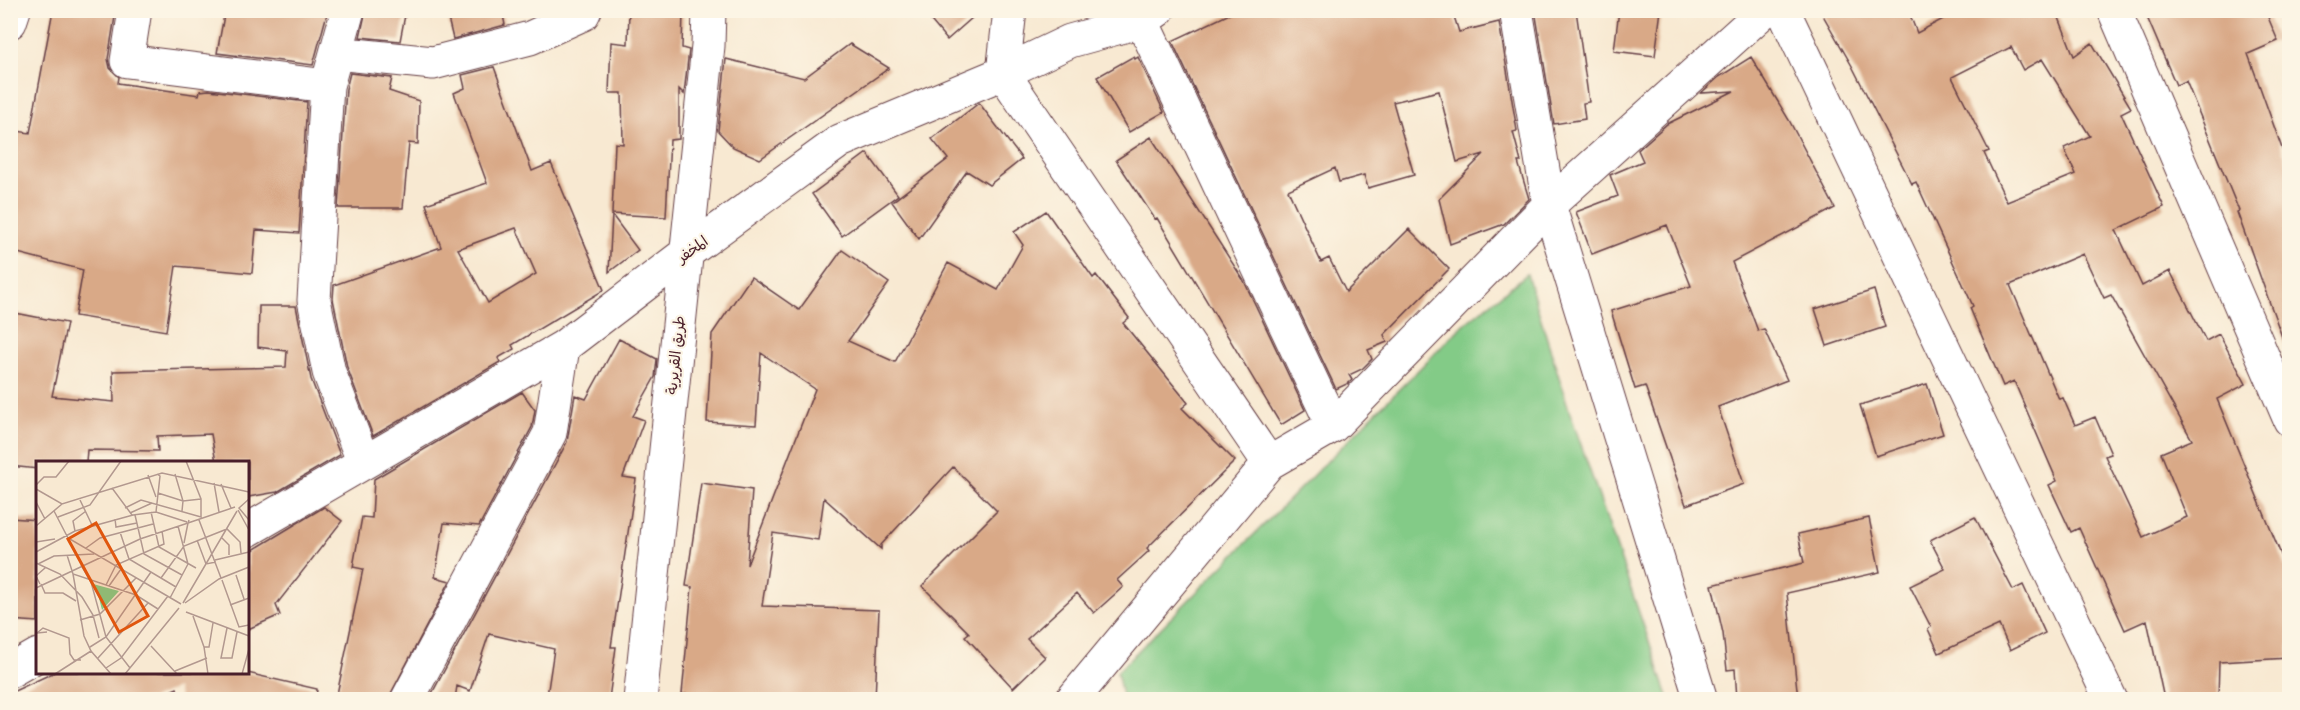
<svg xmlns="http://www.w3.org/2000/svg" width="2300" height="710" viewBox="0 0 2300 710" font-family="Delius,'Playpen Sans Arabic',sans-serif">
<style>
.green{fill:#83cb87;stroke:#667559;stroke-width:1.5}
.building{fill:#d9a987;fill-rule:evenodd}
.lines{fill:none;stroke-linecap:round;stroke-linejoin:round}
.minor-casing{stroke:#643d44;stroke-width:35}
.minor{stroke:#fff;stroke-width:33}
.labels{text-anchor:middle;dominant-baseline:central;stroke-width:4.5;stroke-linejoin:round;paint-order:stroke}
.street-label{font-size:15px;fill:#4a1f2b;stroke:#fcf5e5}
.inset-road{fill:none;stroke:#b2988f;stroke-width:1.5}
.view{fill:#e0560e;fill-opacity:0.15;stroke:#e0560e;stroke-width:3}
.inset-edge{fill:none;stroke:#4a1f2b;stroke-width:3}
</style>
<rect width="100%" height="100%" fill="#fcf5e5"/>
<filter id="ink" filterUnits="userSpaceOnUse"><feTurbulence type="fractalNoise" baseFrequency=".0167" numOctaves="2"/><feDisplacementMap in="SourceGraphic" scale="12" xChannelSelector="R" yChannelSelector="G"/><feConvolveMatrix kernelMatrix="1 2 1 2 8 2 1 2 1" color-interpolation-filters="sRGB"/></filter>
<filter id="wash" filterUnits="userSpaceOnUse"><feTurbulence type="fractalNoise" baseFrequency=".008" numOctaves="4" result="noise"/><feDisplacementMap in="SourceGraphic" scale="24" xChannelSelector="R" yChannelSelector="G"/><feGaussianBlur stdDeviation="1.35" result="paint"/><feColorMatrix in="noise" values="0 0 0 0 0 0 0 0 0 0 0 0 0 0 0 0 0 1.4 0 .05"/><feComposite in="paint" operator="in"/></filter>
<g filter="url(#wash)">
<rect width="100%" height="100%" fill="#f8e9d2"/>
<path class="green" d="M1527,274L1570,413L1669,699L1135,700L1122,696L1117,672L1462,326Z"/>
<g id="blocks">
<path class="building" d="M53,10H116L108,59L110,68L119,77L118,83L199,95L200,91L209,90L307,102L299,233L256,230L252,273L176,266L166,331L75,316L83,270L10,251V223L17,198L10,197V130L30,133Z
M225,10H328L313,65L217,53Z
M366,10H406L400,41L360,37Z
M446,10H502L505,25L453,39Z
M629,10H683L682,48L689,50L684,94L679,89V139L670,140L666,217L612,214L615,143L623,144L622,93H609L611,42L628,44Z
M922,10H981L947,40Z
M1238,10H1452L1459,32L1499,22L1517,131L1513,132L1521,162H1518L1529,199L1504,224L1450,244L1439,199L1484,154L1457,162L1439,91L1393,102L1414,175L1368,188L1364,175L1339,182L1335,168L1288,190L1321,262L1329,258L1346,292L1409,229L1449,269L1384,335L1387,342L1368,350L1372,359L1362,369L1349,375L1352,380L1349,383L1336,389L1172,41Z
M1535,10H1576L1589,102L1583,103L1585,119L1554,124Z
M1619,10H1661L1655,56L1614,51Z
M1820,10H1908L1917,33L1960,10H2056L2074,56L2092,43L2131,108L2121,113L2164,207L2116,230L2142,286L2170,271L2206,341L2219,334L2246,384L2217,399L2289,574V658L2219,662L2218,699H2164L2147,620L2125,630L2079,528L2071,532L2049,485L2057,481L2014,381L2003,386L1970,308L1973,306L1916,182L1912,184L1852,66ZM2011,47L2023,70L2042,59L2090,136L2064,148L2076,174L2007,202L1984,153L1989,151L1952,77ZM2083,254L2104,298L2111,295L2192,440L2161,453L2187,517L2143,537L2105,456L2111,454L2095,417L2075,425L2063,398L2059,399L2010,285Z
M2144,10H2265L2278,41L2248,54L2289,168V348H2286L2237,212L2239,211L2186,81L2176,85Z
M850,44L889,68L760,159L733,147L718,131L726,59L804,78Z
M1134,56L1135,59L1138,57L1164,112L1129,132L1097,77Z
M1751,57L1789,120L1835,208L1732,262L1758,331L1764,329L1787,380L1718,407L1744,484L1686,505L1645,386L1635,389L1611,311L1691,286L1667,225L1592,254L1576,212L1618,196L1610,175L1643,161L1638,150L1667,124L1734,91L1701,93L1719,77Z
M494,67L532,171L551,163L604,290L512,345L514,349L498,358L500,362L373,436L347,367L333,299L334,285L441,247L426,204L487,183L454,93L465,88L462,75ZM516,228L536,274L488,303L458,249Z
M350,73L392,78L389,91L419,101L418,144L409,143L403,208H338L346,89Z
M979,103L1022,159L989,185L967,171L919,239L892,202L948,159L932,139Z
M1151,137L1244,281L1305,410L1281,425L1157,218L1155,219L1116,160Z
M867,153L898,195L842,236L812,194Z
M1046,211L1093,278L1096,275L1129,318L1123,323L1188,403L1182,408L1235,461L1147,548L1149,551L1117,580L1123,587L1094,613L1077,593L1027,639L1045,657L1013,688L965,636L969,633L922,586L997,511L953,467L881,545V549L824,498L818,540L773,533L762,606L879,610L875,699H740L682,694L692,587L686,586L701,483L752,490L747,565L815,389L761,353L756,425L707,422L712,334L751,277L799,310L842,250L889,283L848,341L895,362L948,263L998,290L1023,245L1014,232Z
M612,215L638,250L609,272Z
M1874,290L1885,327L1827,346L1815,309Z
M259,306H296L311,379L340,455L277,492L248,497V462H216L211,434L157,436L158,451L87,450L86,462H38V469L10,466V312L67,323L52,396L114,402L113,371L286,367L287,351L258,347Z
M619,339L657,359L655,377L633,416L644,420L623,477L636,479L611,647H616L609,699L547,696L554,649L489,634L470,691L457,686L455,699H429L567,442L575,395L586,399Z
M1927,384L1943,434L1876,456L1860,405Z
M522,392L535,410L532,427L479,526L444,523L435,577L450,581L388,699H336L363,569L353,567L362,517L372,518L374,479Z
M324,507L342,521L276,605L280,615L248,629V553Z
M1975,517L2013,590L2023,585L2045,633L2010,650L1999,625L1939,653L1928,629L1931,627L1910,586L1945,569L1930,540Z
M10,518L38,520V622L10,620Z
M1869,518L1880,572L1787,593L1798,699H1737L1735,669L1727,670L1723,633L1712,585L1804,563L1798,534Z
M55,672H243L317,689L316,699H180L177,688L152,699H10V693Z"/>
</g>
</g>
<g filter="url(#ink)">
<use href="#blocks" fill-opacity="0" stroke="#643d44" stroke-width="1.5"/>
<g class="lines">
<g class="minor-casing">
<path id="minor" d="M135,10L127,61L327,86
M348,10L327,86L314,300L329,372L363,461
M1010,10L1003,73L1269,463
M1516,10L1549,205L1701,700
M1783,10L2111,700
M2114,10L2290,420
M1142,21L1333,426
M10,22L14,10
M336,53L433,63L530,38L583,14L585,10
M248,530L563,347L685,254L840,141L1003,73L1070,41L1142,21L1158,10
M10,671L38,655
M407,700L550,433L563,347
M640,700L708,46L709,10
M1072,700L1269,463L1333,426L1549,205L1765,10"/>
</g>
<use href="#minor" class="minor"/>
</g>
</g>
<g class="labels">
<g class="street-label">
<text transform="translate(692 249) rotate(-36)">المخفر</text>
<text transform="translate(675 355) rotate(-84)">طريق القريرية</text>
</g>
</g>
<g transform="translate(36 461)">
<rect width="213" height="213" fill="#f8e9d2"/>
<path d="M57,123L83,130L66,149L63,137Z" fill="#83cb87"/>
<path class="inset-road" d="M139,13L147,40L146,50M112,14L120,36M178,22L183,51M185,23L195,47M0,24L8,16H20L33,0M76,27L96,54M0,28L26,43L126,12L213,31M122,32L147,40L165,38M213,38L203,47L213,59M44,39L56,64M0,41L9,58M89,47L105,39L165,56V38L150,0M202,49L213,69M18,50L32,77L145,143M115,51L123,86L160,107M120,51L124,15L121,13M94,52L116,42M99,54L108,93L146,114M22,56L54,44L85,0M79,58L80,66L101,62M153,59L152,62L199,46M163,59L185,117M0,65L26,43M39,70L37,60L50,50M84,71L93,98L140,126M186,77L193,84V94M161,79L170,103L180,101M0,81L19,78M148,82L152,62M50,87L64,77L117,63M0,91L39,70L97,54L120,51L151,61M31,94L37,113L100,134L122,148M179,99L213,91M0,102L24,113L46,136L57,154L63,177M2,103L18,95L58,93M45,104L55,121L70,176L94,207M37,113L48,175L55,190L75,213M200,114L208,138M125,117L148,85L191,68L204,81L205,92M186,119L203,166L213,164M4,123L0,115L9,107M5,123L9,132H27L40,140M70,124L80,104L128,83L126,70M73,125L85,108M0,127L104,78L152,62M134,137L152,103L142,65M147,142L201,50M149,142L183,118L213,106M194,144L213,137M150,151L213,175M157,155L168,186L172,213M44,159L64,153L100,117M191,167L185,197H196L201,171M11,171L1,172L7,167L33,177L34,193L38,199H45M115,185L141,213M54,186L70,176L115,111M168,186H173L177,162M62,197L112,142M70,207L85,197L132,135M139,210L171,197M19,213L55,190M89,213L143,147M206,213L213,188"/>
<path class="view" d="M60,62L112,155L83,171L32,78Z"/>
<rect width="213" height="213" class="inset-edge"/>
</g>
<rect width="2300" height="710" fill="none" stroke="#fcf5e5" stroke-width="36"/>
</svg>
